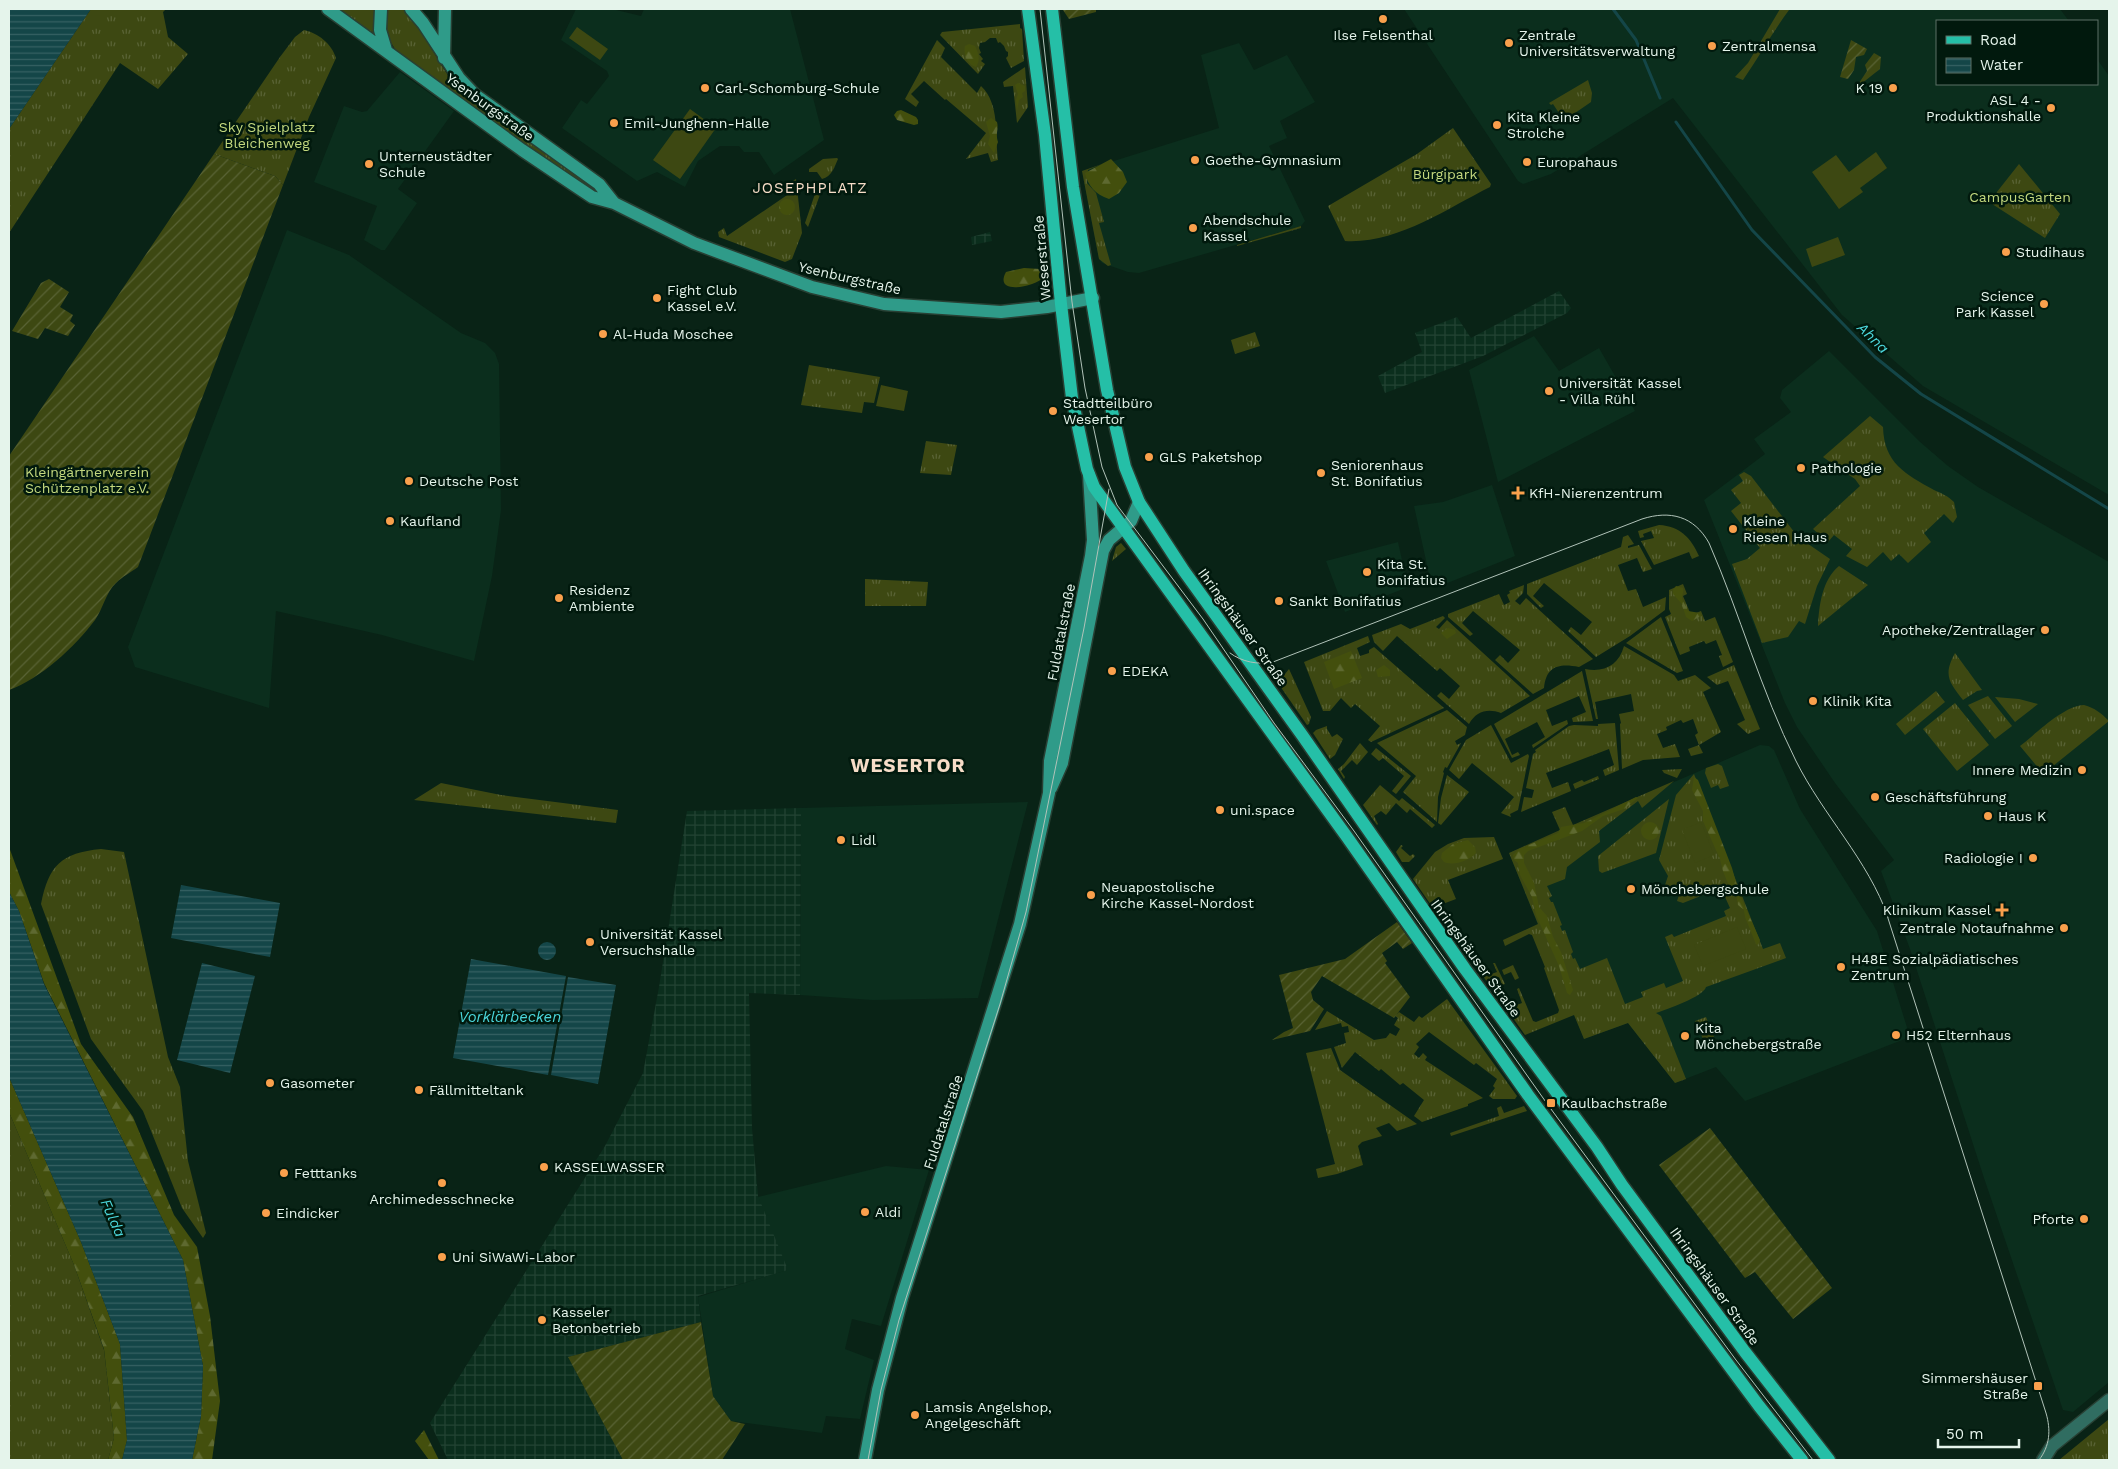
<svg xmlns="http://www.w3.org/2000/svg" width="2118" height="1469" viewBox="0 0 2118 1469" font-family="'Work Sans',sans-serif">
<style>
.built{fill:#0b2e1d}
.industrial{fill:url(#industrial-grid)}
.grass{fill:url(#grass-tufts)}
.forest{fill:url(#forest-firs)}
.garden{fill:url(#garden-furrows)}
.pitch{fill:#3d4812}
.water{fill:url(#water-rules)}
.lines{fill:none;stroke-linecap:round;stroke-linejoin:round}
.stream{stroke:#144648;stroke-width:3}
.tertiary-casing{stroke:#284034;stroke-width:15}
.secondary-casing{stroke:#284034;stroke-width:15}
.primary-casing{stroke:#284034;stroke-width:15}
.tertiary{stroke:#306d61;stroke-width:12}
.secondary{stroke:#2f9b89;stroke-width:12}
.primary{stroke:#25bfa7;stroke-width:12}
.tram{stroke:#b1c3b9;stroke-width:1}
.poi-dot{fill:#f9a04c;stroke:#01190d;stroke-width:2}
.labels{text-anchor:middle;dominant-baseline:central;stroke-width:5;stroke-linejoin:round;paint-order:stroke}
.poi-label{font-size:14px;fill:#e5f4eb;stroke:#01190d;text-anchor:start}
.street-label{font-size:14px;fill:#e5f4eb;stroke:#01190d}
.park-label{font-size:14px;fill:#c3d87e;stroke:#01190d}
.neighbourhood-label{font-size:15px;letter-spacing:1px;fill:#f7ddc8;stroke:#01190d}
.water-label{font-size:15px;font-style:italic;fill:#4bd7dc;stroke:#01190d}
.district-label{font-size:19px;font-weight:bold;letter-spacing:1px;fill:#f7ddc8;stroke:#01190d}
</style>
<defs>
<pattern id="industrial-grid" width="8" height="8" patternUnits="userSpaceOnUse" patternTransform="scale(1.25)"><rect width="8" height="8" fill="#0b2e1d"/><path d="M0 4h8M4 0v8" fill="none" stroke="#234333"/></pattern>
<pattern id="grass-tufts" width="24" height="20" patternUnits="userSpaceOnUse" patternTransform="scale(1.25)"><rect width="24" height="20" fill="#3d4812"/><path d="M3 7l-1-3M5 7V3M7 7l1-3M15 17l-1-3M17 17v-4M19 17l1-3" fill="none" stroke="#596335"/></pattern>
<pattern id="forest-firs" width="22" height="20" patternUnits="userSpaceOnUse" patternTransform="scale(1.25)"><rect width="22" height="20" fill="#434f0d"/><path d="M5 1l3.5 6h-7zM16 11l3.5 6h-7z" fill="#5e6930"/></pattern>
<pattern id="garden-furrows" width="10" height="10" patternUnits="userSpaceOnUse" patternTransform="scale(1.25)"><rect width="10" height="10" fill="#3d4812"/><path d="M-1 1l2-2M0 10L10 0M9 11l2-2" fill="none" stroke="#596335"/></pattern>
<pattern id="water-rules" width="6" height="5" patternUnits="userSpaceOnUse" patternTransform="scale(1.25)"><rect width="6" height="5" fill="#144648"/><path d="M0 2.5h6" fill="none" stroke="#366163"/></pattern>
</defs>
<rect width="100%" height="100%" fill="#092316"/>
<path class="built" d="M576,9H612L641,16L644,9H790L824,140L774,175L759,152H744L739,146H720L698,161L685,187L657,172L637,181L562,128L581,100L587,104L609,76L607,71L561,40Z
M1404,9H2060L2069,21H1937V84H2097V59L2109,76V495L1923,386L1842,315L1673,98L1551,174L1523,184L1518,181Z
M1239,43L1254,70L1287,55L1315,102L1280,121L1287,138L1269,146L1305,221L1301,226L1139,273L1128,272L1102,263L1099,259L1082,171L1219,128L1201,55Z
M400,72L454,111L398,189L417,203L385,250H381L364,240L377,206L314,182L344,106L362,112L367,111Z
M287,230L349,255L461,333L485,343L495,353L499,364L501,510L492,576L474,661L382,635L276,611L269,708L135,667L128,647Z
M1534,336L1559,371L1599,348L1635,411L1498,482L1469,370Z
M1829,351L1919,441L1948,466L1978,487L2109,562V1382L2073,1412L2063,1410L1984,1178L1910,949L1881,871L1894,860L1835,783L1797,727L1785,703L1704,500L1765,454L1754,439L1791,412L1780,398L1782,390Z
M1492,485L1515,556L1440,586L1431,583L1414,506L1443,502Z
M1398,542L1408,587L1345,612L1326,561Z
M1760,745L1769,746L1774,750L1800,809L1877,931L1910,1037L1745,1101L1716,1067L1675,1083L1628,1023L1584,1039L1509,853Z
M1028,802L978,998L873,1000L800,995L801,808Z
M886,1166L929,1170L881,1326L852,1319L845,1349L874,1360L860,1419L826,1416L822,1433L731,1421L713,1396L698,1297L787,1270L758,1197Z"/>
<path class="industrial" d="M990,232L992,241L972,245L971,237Z
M1559,291L1571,308L1567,313L1483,356L1385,393L1378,376L1422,352L1415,333L1457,317L1471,338Z
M801,808L800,995L749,993L752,1128L758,1196L788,1270L698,1296L701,1322L568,1357L623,1460H448L430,1423L605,1146L643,1073L659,987L687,811Z"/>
<path class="grass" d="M91,9H166L163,12L168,37L188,54L158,89L120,63L9,233V129Z
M337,9H375L373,23L376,35Z
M386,9H403L416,24L454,85L472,101L598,191L602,196L558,169L397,52C386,35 384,29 386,9Z
M1780,9L1789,10C1772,33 1759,57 1743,80L1735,77L1748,63Z
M1020,24V28L1022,29L1024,61L1011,68L1006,58L1008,56V52L1006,51L1004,46L1000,42L998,43L996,38H990L985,42L980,43L979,48L981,53L979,54L983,59L981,61L985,64L978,74L940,35L942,32Z
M304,30C318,33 332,44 336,58L309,117L283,185L275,176L214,154L280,57L295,37Z
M937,40L945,48L941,57L977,93L981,86C1000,104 995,135 998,160L991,162L988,153L966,159L986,133L946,99L945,100L924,81L911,94L919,102L916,107L905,99Z
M1025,67L1028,107L1017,123L1013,86L1004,87L1003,82Z
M1588,80L1592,93L1591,102L1562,122L1557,114L1559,113L1553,104L1551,105L1549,103Z
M1453,128L1491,184L1490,187C1446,209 1397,244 1345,241L1328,206L1417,154Z
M837,158L838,159C834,168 832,176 822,179L817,172H809V169L823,159Z
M1102,164L1088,170L1087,183L1096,193L1104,222L1099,223L1111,265L1108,266L1099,259L1082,171Z
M2019,164L2060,214L2045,238L1989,202Z
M796,179L802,233L792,259L785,262L719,237L718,232L724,228L727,236L793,191L791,182Z
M819,192H821L808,227L805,223L815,194Z
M1301,226V228L1237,246V245Z
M1255,332L1260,346L1235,354L1231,340Z
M809,365L880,377L874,403L864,402L862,413L801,405Z
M1870,416L1883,427C1884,463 1905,474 1934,490C1941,493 1948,496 1954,502L1957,517L1953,523L1944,514L1924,533L1931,542L1908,563L1899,554L1891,561L1883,552L1867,567L1846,556L1852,549L1834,535L1828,542L1813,529L1860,486L1855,479L1823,457Z
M926,441L957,445L951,475L920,473Z
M1744,472L1751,476L1798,537L1830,559L1817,586L1805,624L1799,621L1788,637L1762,643L1732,564L1747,559L1760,548L1731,511L1741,503L1731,490L1743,481L1739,475Z
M1659,525C1680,526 1691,538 1699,556L1692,559L1689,552L1654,565L1641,541L1654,538L1651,531L1643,534L1644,537L1640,538L1638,531Z
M1628,535L1634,544L1628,546V548L1639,545L1652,569L1643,572L1637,558L1618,565L1628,591L1636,589L1643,607L1666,597L1665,610L1630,636L1596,657L1568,631L1571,627L1581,635L1592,622L1544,583L1533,596L1544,606L1541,608L1527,594V584L1621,547L1623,537Z
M1121,543L1126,549L1112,561L1116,547Z
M1839,566L1868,585L1818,626C1819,606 1822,580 1839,566Z
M865,579L928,582L926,606H865Z
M1683,584L1687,594L1683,596L1691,615L1701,611L1705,621L1715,617L1733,662L1723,667L1719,656L1722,655L1716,640L1706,644L1704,641L1689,647L1690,651L1680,655L1665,617L1671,614L1669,609V590Z
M1524,585L1523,593L1515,601L1520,605L1526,598L1593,659L1579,667C1559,663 1546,666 1544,688L1533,694L1495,660L1500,655L1508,663L1520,650L1473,611L1462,623L1473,634L1470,636L1448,617V614L1499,594L1504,605L1510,602L1507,595L1510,593L1509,591Z
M1443,616L1445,618L1436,627L1439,629L1447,620L1530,696L1501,713C1488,708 1476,711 1469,724L1437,696L1441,692L1449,699L1460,686L1440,668L1437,671L1397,636L1383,651L1374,642L1372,635L1401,624L1410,629Z
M1661,617L1683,671L1677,673L1626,643Z
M1368,636L1370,642L1357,648L1360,656L1369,653V650L1374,647L1444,708L1371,742L1368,740L1380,726L1355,704L1351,708L1341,698L1330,711H1323L1304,662Z
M1624,646L1674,675L1678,681L1695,675L1711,688L1703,692L1721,732L1699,745L1703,753L1691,756L1688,749L1699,745L1695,735L1698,733L1693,719L1683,723L1681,720L1666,727L1667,730L1657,734L1663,748L1675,744L1680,757L1643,760L1622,769L1620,724L1621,723L1619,714L1634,711L1631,694L1595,702L1598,719H1596L1585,669C1604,673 1619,665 1624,646Z
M1955,653L1982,690L1977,691L1963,700C1949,682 1943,675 1955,653Z
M1734,665L1760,729L1748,734L1737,724L1745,720L1728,681L1717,685L1707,677Z
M1289,669L1311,717L1309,724L1307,725L1280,686L1281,679Z
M1582,671L1593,721L1573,722L1572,718L1586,712L1579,696L1546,710L1552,726L1567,720L1568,724L1533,748L1532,745L1545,737L1537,722L1505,739L1512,755L1518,752L1520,755L1512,758L1494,724Z
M1936,691L1945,702L1905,735L1896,724Z
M1988,696L2012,726L1995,739L1968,705Z
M1995,697L2019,699L2038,704L2015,722Z
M1955,703L1989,745L1957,771L1923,729Z
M2084,705C2095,708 2101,713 2109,721L2053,766L2050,763L2040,770L2020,746C2037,733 2063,706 2084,705Z
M1447,710L1467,727L1465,735L1455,741L1457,745L1461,743L1447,768L1445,767L1443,772L1444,773L1438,797L1437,822L1403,792L1416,776L1377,743Z
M1615,723L1619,770L1605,776L1603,770L1614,765L1609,749L1546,773L1552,788L1568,782L1571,791L1521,812L1524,797L1532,798L1534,790L1526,788L1533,754L1536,752L1535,750L1569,726L1574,725L1598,726V724Z
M1491,725L1511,763L1528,754L1529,756L1518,810L1510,814L1511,817L1501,813L1514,797L1472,763L1459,779L1449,770L1466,740Z
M1327,726V729L1332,737L1337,734L1343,739L1335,755L1330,759L1313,733L1316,730Z
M1360,743L1368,752L1357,765L1352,760L1341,771L1345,777L1344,779L1338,769L1344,764Z
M1376,748L1411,776L1396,794L1392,791L1404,776L1383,758L1379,761L1371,754Z
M1718,764L1722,766L1729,786L1720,789L1718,785L1711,788L1705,773L1706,768Z
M1682,769L1677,778L1664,773L1662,770Z
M1694,774L1763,949L1780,943L1786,958L1706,987C1703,997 1667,1009 1656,1013L1661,1016L1686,1079L1675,1083L1628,1023L1584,1039L1574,1015L1525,1035L1501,1001L1503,1000L1509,1008L1522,1003L1517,989L1519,988L1533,1021L1536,1022L1558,1013L1559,1010L1544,968L1545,967L1532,935L1529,934L1505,946L1503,940L1538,924L1509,853L1560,830L1552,812L1565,807L1573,825L1674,781L1642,808L1638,801L1599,831L1600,842L1567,867L1565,879L1547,886L1552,896L1549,898L1551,902H1553L1562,925L1560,926L1562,931L1565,930L1573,952L1571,954L1573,959L1575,958L1580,969L1607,958L1625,1004L1643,997L1641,992L1664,983L1666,988L1683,981L1665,937L1672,934L1674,937L1726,916L1724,911L1730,908L1721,888L1683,903L1677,901L1679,895L1670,894L1665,885L1668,876L1659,860L1676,795Z
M1447,775L1469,792L1441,825L1438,823L1441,798Z
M1598,776L1599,779L1575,789L1573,784L1582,780L1584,782Z
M441,783L501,795L618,810L616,823L414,800Z
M1380,785L1399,801L1402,798L1435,825L1432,828L1410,809L1407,813L1396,803L1386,815L1381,811L1374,816L1378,824L1377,825L1363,805Z
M1669,799L1656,853L1602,873L1599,871L1598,856Z
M1494,837L1503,859L1448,880L1456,899L1440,905L1439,902L1431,905L1413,879L1435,852L1448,844L1464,838Z
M1401,845L1403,846L1401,848L1410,856L1413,854L1415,856L1409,862H1402L1396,852Z
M101,849L124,852L168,1057L180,1087L188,1161L206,1233L203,1238L182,1208L143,1111L91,1039L41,904C49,865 61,853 101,849Z
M1493,963H1495L1505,984L1502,985L1499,977L1491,980L1496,994L1477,968L1481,966L1486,976L1497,972Z
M1513,965L1519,978L1515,980L1511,972L1504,975L1502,970Z
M1447,999L1517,1096L1515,1099H1493L1489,1096L1495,1088L1493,1086L1497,1079L1476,1063L1474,1065L1429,1032L1416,1044L1419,1047L1414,1054L1419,1058L1423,1053L1427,1057L1425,1060L1483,1098L1468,1104V1106L1422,1122L1414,1116L1424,1100L1403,1083L1400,1085L1381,1069L1379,1071L1355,1052L1342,1068L1334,1047L1346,1043L1344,1033L1349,1032L1348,1026L1342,1027L1341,1023L1315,1030L1327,1011L1374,1040L1386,1038L1390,1033L1396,1036L1400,1029L1394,1025L1398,1018L1395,1016L1399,1012L1414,1022L1419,1016L1422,1018Z
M1706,1017L1714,1037L1704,1041L1695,1021Z
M1331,1048L1340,1070L1417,1124L1397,1131L1389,1123L1376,1128L1382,1136L1362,1142L1358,1146L1363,1165L1337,1174L1318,1178L1316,1169L1335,1164L1306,1053Z
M1501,1106L1504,1113L1524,1106L1527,1111L1451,1136L1450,1133L1499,1116L1497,1108Z
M9,1112L74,1265L104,1350L114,1438L108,1460H9Z
M2109,1419V1460H2059Z"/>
<path class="forest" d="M969,44L975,46C978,52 981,60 976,67C968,65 963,55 965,46Z
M1018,83L1025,86V91L1022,93L1023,97L1019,100L1017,110L1016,100L1018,94L1015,85Z
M901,110L916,117L918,120V124L914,125L897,120L894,115L897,111Z
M991,118L997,122C999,130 995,133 998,142L994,153L988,144L990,136L986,122Z
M1111,159L1123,172L1127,182L1119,193L1109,199C1095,194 1088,186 1085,173Z
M779 207a8 8 0 1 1 16 0a8 8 0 1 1-16 0Z
M1024,268L1040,269L1044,271V277C1035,287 993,296 1006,272Z
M1676,586L1683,588C1684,593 1682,594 1682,598C1683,602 1687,608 1688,611L1700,613L1701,616L1692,621L1686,617L1682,604L1673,594V590Z
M1448,628L1455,630L1456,633L1447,639L1441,633Z
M1351,651L1362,678L1334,689L1324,662Z
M1384,665L1390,670V676L1378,677L1376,670Z
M1694,777L1698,780L1732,868L1739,893L1760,940L1758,945L1756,944L1745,917L1744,910L1738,905L1736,894L1729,886L1723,871L1720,859L1703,821V811L1692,790Z
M1636,797L1638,798L1624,809L1603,816L1582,831L1528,851L1524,855V863L1534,883L1539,907L1547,916L1553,937L1561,952L1573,990L1570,995L1567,993L1559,966L1536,915L1532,897L1520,875L1518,863L1514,860L1513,855L1519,849L1558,833L1561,827L1584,823Z
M1641 831a9 9 0 1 1 18 0a9 9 0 1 1-18 0Z
M1468,840L1475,847L1476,853C1468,861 1454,866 1444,862L1441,858L1442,853L1453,844Z
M9,847L81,1044L133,1117L174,1215L197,1247L210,1316L220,1401L212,1460H192L201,1416L203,1366L183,1260L44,983L19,911L9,892Z
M9,1077L81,1242L120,1344L127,1440L122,1460H108L114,1438L104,1349L74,1265L9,1112Z
M424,1430L439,1460H429L415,1441Z"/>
<path class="garden" d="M1080,9H1096V12L1069,19L1063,10Z
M1851,40L1867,49L1864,55L1856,57L1854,70L1848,79L1840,77Z
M1874,53L1881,57L1880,69L1861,84L1859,83L1867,71L1865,65Z
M214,154L275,176L283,185L138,567C131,572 122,577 116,583C106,592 103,609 95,620C75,647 40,679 9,690V456Z
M49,279L69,292L60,307L73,315L70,321L75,325L68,336L45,328L38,339L12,331L41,283Z
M1397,922L1412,943L1403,949L1397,942L1382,953L1387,961L1385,963L1410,997L1394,1018L1322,976L1311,992L1313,1000L1324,1009L1310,1031L1272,1040L1284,1032L1293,1028L1279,975L1345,959Z
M1710,1128L1832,1288L1793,1319L1755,1272L1745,1278L1659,1165Z
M701,1322L713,1396L731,1421L745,1424L722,1460H623L568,1357Z"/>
<path class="pitch" d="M577,27L608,49L600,60L569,38Z
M690,109L716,128L680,179L653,160Z
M1876,152L1887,168L1860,188L1863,192L1839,209L1812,172L1836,155L1849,172Z
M1838,237L1845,255L1812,267L1806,249Z
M881,385L908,391L904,411L876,406Z
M1701,822L1714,855L1695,863L1682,830Z
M1737,927L1746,949L1703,966L1694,945Z"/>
<path class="water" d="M9,9H91L9,129Z
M181,885L280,903L270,957L171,938Z
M9,892L19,911L44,984L183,1260L203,1366L201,1416L192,1460H122L127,1440L120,1344L81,1242L9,1077Z
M538 951a9 9 0 1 1 18 0a9 9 0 1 1-18 0Z
M471,959L566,976L548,1075L453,1058Z
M202,963L255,976L230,1073L177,1060Z
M568,977L616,985L598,1084L551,1075Z"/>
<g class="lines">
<path class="stream" d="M1613,9L1636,40L1660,98
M1676,122L1752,230L1875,357L1921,394L2109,509"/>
<g class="tertiary-casing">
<path id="tertiary" d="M2043,1460L2052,1446L2109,1400"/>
</g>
<g class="secondary-casing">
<path id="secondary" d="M328,9L522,150L574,185L592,197L614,203L694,243L812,287L884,304L1001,312L1047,307L1093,298
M381,9L380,30L386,50
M411,9L423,23L459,78L474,94L599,184L614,203
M444,58L445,9
M1051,788L1062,763L1103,551L1109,540L1131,521L1139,502
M865,1460L878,1390L902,1298L1020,924L1049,793L1050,761L1091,556L1093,540L1089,475"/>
</g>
<g class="primary-casing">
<path id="primary" d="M1028,9L1045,135L1061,304L1072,398L1087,469L1094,487L1347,837L1528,1095L1759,1406L1802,1460
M1052,9L1073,187L1107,390L1125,467L1139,502L1184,571L1302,735L1465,969L1597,1147L1622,1185L1745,1352L1829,1460"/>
</g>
<use href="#tertiary" class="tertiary"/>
<use href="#secondary" class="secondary"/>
<use href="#primary" class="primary"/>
<path class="tram" d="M1040,9L1072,302L1085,388L1102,467L1117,505L1203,619L1274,723L1354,831L1548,1105L1736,1360L1813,1460
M1230,653C1242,662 1258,665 1273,662L1642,519C1670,510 1694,516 1709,543C1740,614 1761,691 1796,761C1823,815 1868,860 1888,917
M1886,912L2046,1413C2051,1430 2050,1446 2039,1460
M868,1460L881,1390L899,1320L1000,1004L1026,912L1084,628L1109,489"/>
</g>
<g class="poi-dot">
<circle cx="1383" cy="19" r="5"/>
<circle cx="1509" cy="43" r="5"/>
<circle cx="1712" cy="46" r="5"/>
<circle cx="705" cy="88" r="5"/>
<circle cx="1893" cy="88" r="5"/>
<circle cx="2051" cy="108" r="5"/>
<circle cx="614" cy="123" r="5"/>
<circle cx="1497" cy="125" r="5"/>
<circle cx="1195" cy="160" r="5"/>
<circle cx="1527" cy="162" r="5"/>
<circle cx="369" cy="164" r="5"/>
<circle cx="1193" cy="228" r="5"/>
<circle cx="2006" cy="252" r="5"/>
<circle cx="657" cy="298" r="5"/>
<circle cx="2044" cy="304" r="5"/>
<circle cx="603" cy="334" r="5"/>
<circle cx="1549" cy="391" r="5"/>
<circle cx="1053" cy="411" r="5"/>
<circle cx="1149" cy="457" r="5"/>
<circle cx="1801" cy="468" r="5"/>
<circle cx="1321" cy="473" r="5"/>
<circle cx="409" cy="481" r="5"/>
<path d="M1515.5 485.5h5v5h5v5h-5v5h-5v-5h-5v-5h5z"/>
<circle cx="390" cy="521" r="5"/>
<circle cx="1733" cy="529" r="5"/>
<circle cx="1367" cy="572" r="5"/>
<circle cx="559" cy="598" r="5"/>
<circle cx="1279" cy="601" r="5"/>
<circle cx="2045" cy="630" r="5"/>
<circle cx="1112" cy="671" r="5"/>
<circle cx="1813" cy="701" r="5"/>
<circle cx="2082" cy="770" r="5"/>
<circle cx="1875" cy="797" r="5"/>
<circle cx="1220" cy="810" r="5"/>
<circle cx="1988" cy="816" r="5"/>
<circle cx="841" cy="840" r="5"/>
<circle cx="2033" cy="858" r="5"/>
<circle cx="1631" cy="889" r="5"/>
<circle cx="1091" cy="895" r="5"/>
<path d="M1999.5 902.5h5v5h5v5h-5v5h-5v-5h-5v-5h5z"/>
<circle cx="2064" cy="928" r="5"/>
<circle cx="590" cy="942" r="5"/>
<circle cx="1841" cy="967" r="5"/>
<circle cx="1896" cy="1035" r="5"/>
<circle cx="1685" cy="1036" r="5"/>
<circle cx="270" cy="1083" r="5"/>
<circle cx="419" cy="1090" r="5"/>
<rect x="1546" y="1098" width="10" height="10" rx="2.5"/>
<circle cx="544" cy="1167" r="5"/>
<circle cx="284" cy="1173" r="5"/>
<circle cx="442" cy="1183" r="5"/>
<circle cx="865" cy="1212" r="5"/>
<circle cx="266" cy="1213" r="5"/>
<circle cx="2084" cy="1219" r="5"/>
<circle cx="442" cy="1257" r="5"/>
<circle cx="542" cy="1320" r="5"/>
<rect x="2033" y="1381" width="10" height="10" rx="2.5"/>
<circle cx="915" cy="1415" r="5"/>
</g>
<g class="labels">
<g class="poi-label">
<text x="1383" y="35" text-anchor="middle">Ilse Felsenthal</text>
<text x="1519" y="35">Zentrale<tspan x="1519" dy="16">Universitätsverwaltung</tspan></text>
<text x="1722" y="46">Zentralmensa</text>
<text x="715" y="88">Carl-Schomburg-Schule</text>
<text x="1883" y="88" text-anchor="end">K 19</text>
<text x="2041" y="100" text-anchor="end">ASL 4 -<tspan x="2041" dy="16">Produktionshalle</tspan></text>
<text x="1507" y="117">Kita Kleine<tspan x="1507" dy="16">Strolche</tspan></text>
<text x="624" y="123">Emil-Junghenn-Halle</text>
<text x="379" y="156">Unterneustädter<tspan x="379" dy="16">Schule</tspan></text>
<text x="1205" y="160">Goethe-Gymnasium</text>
<text x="1537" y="162">Europahaus</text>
<text x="1203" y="220">Abendschule<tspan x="1203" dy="16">Kassel</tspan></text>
<text x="2016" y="252">Studihaus</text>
<text x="667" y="290">Fight Club<tspan x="667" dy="16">Kassel e.V.</tspan></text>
<text x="2034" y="296" text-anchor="end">Science<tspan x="2034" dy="16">Park Kassel</tspan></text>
<text x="613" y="334">Al-Huda Moschee</text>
<text x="1559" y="383">Universität Kassel<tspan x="1559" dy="16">- Villa Rühl</tspan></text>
<text x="1063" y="403">Stadtteilbüro<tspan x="1063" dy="16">Wesertor</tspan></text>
<text x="1159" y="457">GLS Paketshop</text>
<text x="1331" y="465">Seniorenhaus<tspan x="1331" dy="16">St. Bonifatius</tspan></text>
<text x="1811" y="468">Pathologie</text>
<text x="419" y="481">Deutsche Post</text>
<text x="1529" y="493">KfH-Nierenzentrum</text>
<text x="400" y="521">Kaufland</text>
<text x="1743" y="521">Kleine<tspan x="1743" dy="16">Riesen Haus</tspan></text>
<text x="1377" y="564">Kita St.<tspan x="1377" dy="16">Bonifatius</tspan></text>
<text x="569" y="590">Residenz<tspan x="569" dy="16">Ambiente</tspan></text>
<text x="1289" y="601">Sankt Bonifatius</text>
<text x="2035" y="630" text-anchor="end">Apotheke/Zentrallager</text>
<text x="1122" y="671">EDEKA</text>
<text x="1823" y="701">Klinik Kita</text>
<text x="2072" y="770" text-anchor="end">Innere Medizin</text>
<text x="1885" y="797">Geschäftsführung</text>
<text x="1230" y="810">uni.space</text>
<text x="1998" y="816">Haus K</text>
<text x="851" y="840">Lidl</text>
<text x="2023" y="858" text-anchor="end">Radiologie I</text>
<text x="1101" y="887">Neuapostolische<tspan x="1101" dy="16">Kirche Kassel-Nordost</tspan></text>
<text x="1641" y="889">Mönchebergschule</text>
<text x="1991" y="910" text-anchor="end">Klinikum Kassel</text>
<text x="2054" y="928" text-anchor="end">Zentrale Notaufnahme</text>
<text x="600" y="934">Universität Kassel<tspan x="600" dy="16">Versuchshalle</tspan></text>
<text x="1851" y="959">H48E Sozialpädiatisches<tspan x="1851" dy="16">Zentrum</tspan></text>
<text x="1695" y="1028">Kita<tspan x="1695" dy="16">Mönchebergstraße</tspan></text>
<text x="1906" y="1035">H52 Elternhaus</text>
<text x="280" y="1083">Gasometer</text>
<text x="429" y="1090">Fällmitteltank</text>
<text x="1561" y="1103">Kaulbachstraße</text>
<text x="554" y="1167">KASSELWASSER</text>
<text x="294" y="1173">Fetttanks</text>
<text x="442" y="1199" text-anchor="middle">Archimedesschnecke</text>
<text x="875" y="1212">Aldi</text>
<text x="276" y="1213">Eindicker</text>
<text x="2074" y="1219" text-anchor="end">Pforte</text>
<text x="452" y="1257">Uni SiWaWi-Labor</text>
<text x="552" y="1312">Kasseler<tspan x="552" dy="16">Betonbetrieb</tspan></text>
<text x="2028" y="1378" text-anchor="end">Simmershäuser<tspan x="2028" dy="16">Straße</tspan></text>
<text x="925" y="1407">Lamsis Angelshop,<tspan x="925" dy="16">Angelgeschäft</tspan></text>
</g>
<g class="street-label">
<text transform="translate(490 107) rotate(36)">Ysenburgstraße</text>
<text transform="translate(1042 258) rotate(-95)">Weserstraße</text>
<text transform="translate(850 278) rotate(13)">Ysenburgstraße</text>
<text transform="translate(1243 627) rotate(54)">Ihringshäuser Straße</text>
<text transform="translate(1061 632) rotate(-79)">Fuldatalstraße</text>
<text transform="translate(1476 958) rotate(54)">Ihringshäuser Straße</text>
<text transform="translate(943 1122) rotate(-72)">Fuldatalstraße</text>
<text transform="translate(1715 1286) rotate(54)">Ihringshäuser Straße</text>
</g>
<g class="park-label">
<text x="267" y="127">Sky Spielplatz<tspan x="267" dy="16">Bleichenweg</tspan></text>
<text x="1445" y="174">Bürgipark</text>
<text x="2020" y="197">CampusGarten</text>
<text x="87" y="472">Kleingärtnerverein<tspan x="87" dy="16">Schützenplatz e.V.</tspan></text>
</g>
<g class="neighbourhood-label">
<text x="810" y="188">JOSEPHPLATZ</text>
</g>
<g class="water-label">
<text transform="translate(1873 338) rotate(44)">Ahna</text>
<text x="510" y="1017">Vorklärbecken</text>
<text transform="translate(113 1218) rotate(66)">Fulda</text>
</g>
<g class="district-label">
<text x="908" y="765">WESERTOR</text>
</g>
</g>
<rect width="2118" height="1469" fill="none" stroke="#e5f4eb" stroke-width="20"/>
<rect x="1936" y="20" width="162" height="65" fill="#01190d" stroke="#5c7166"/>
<rect x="1946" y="36" width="25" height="8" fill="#25bfa7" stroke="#5c7166"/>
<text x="1980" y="45" font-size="15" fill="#e5f4eb">Road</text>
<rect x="1946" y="58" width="25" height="15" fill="url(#water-rules)" stroke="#5c7166"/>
<text x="1980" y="70" font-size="15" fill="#e5f4eb">Water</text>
<path d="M1938 1439v8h81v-8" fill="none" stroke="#e5f4eb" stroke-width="2.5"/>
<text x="1946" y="1439" font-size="15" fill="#e5f4eb" stroke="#01190d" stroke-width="4" paint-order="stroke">50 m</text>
</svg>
